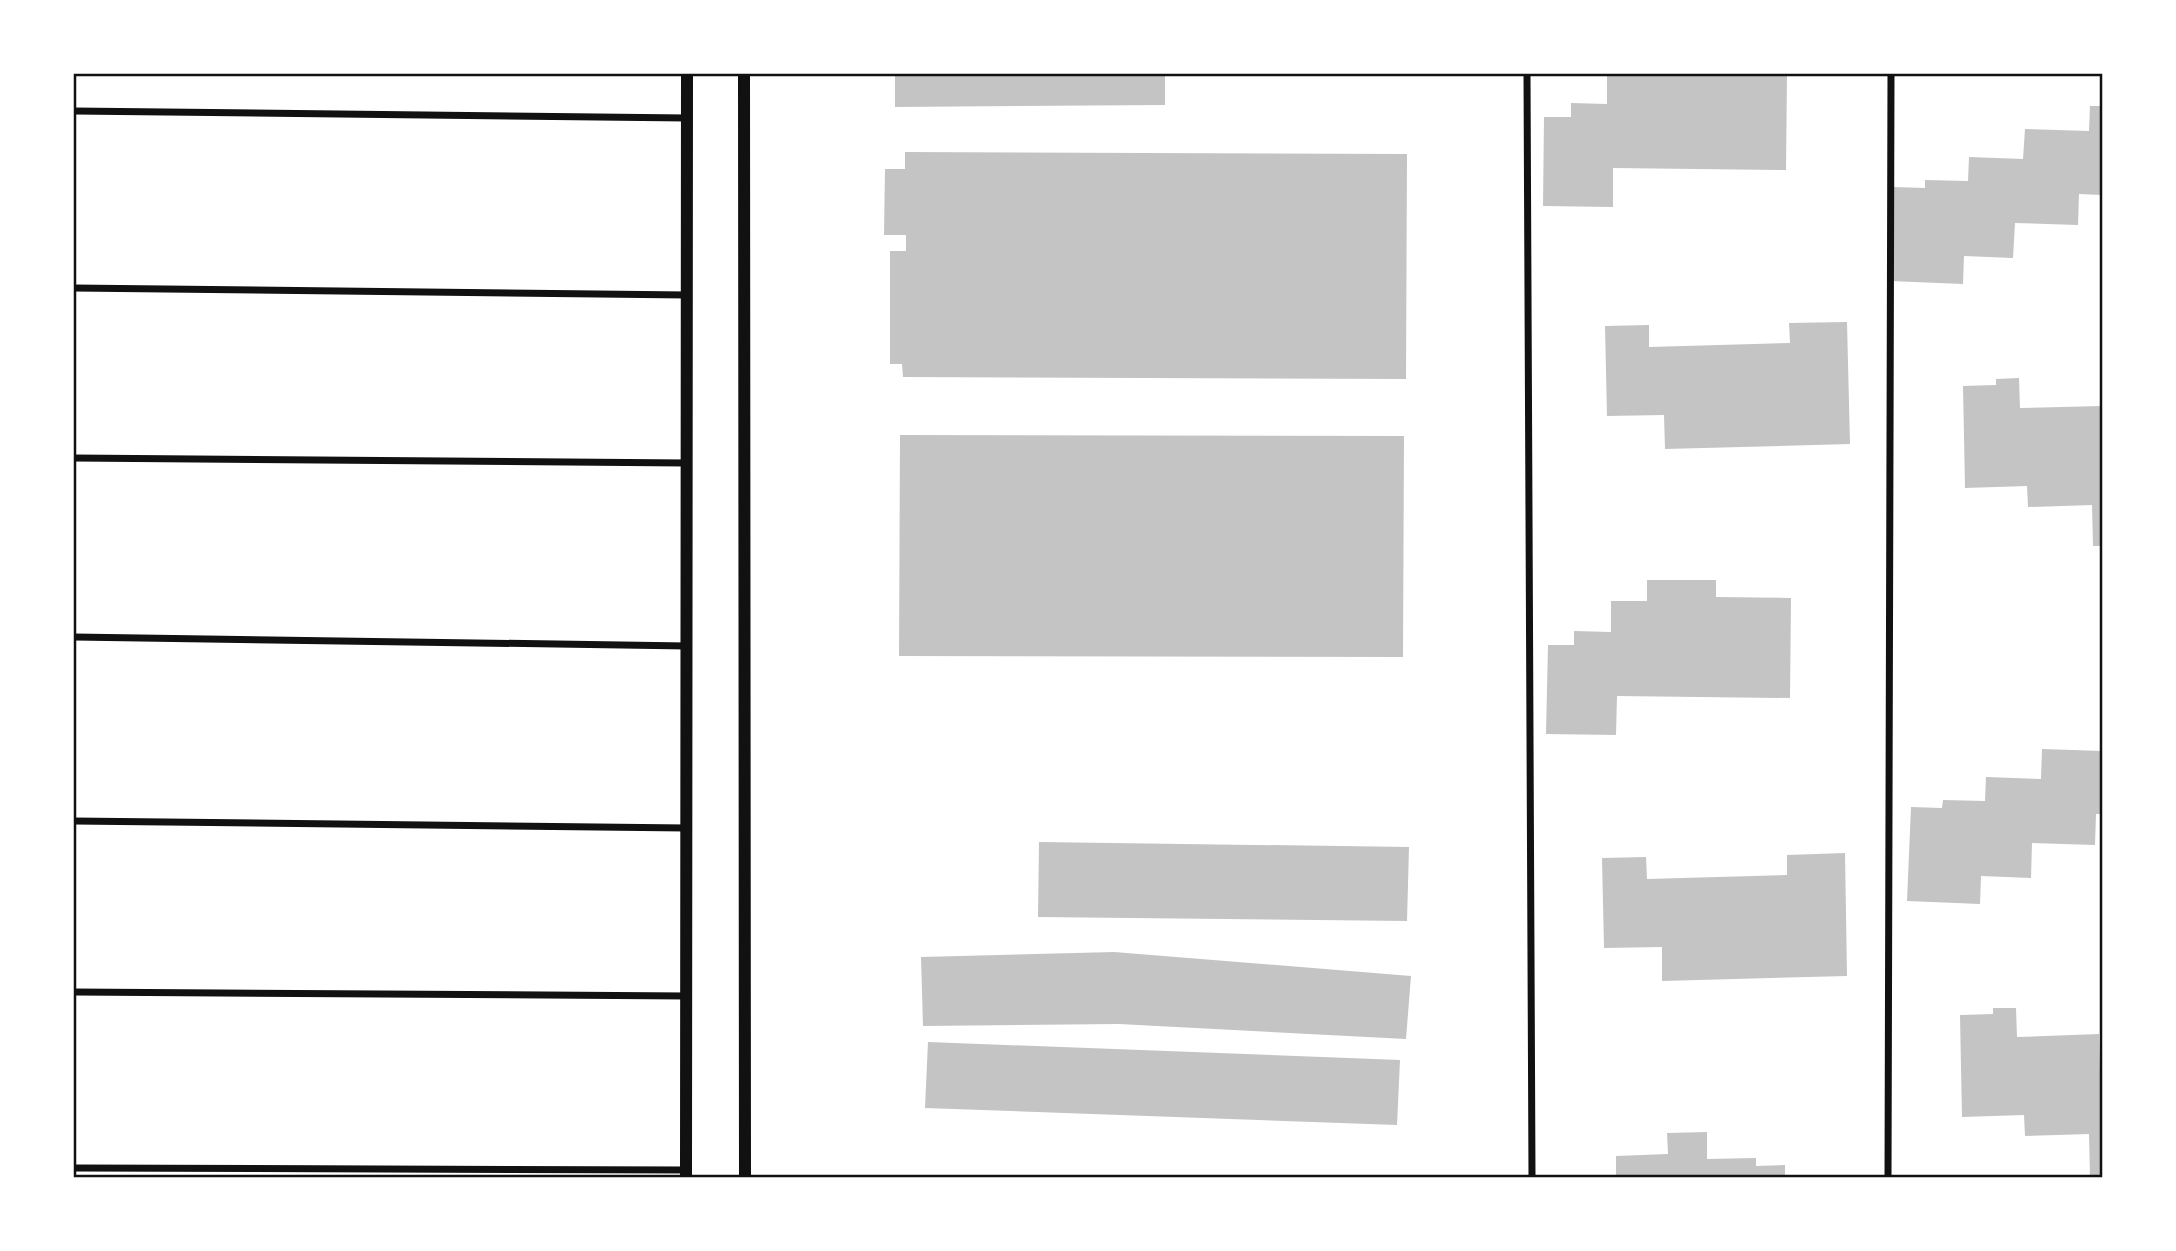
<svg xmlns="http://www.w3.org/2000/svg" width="2176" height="1251" viewBox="0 0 2176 1251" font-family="Raleway,sans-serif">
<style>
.building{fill:#c4c4c4}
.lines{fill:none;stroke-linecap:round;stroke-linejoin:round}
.minor{stroke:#111;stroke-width:7}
.tertiary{stroke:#111;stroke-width:12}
.neatline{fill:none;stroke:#111;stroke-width:2.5}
</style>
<rect width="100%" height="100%" fill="#fff"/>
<path class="building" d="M895,74H1165V105L895,107Z
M1607,74H1787L1786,170L1613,168V207L1543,206L1544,117H1571V103L1607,104Z
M2090,106H2102V195L2079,194L2078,225L2015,223L2013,258L1964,256L1963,284L1890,281L1893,187L1925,188V180L1968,181L1969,157L2023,159L2025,129L2089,131Z
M905,152L1407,154L1406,379L903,377L902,364H890V251H906V235H884L885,169H905Z
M1847,322L1850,444L1665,449L1664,415L1607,416L1605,326L1649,325V347L1790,343L1789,323Z
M2019,378L2020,408L2102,406V546H2093L2092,505L2028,507L2027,486L1965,488L1963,386L1996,385V379Z
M900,435L1404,436L1403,657L899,656Z
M1647,580H1716V597L1791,598L1790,698L1617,696L1616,735L1546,734L1548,645H1574V631L1611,632V601H1647Z
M2042,749L2102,751V814H2096L2095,845L2032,843L2031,878L1981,876L1980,904L1907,901L1911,807L1942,808L1943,800L1985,801L1986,777L2041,779Z
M1039,842L1409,847L1407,921L1038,917Z
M1845,853L1847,976L1662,981V947L1604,948L1602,858L1646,857L1647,879L1787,875V855Z
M1114,952L1411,976L1406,1039L1119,1024L923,1026L921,957Z
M1993,1008H2016L2017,1037L2099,1034L2100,1070H2102V1175L2090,1176L2089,1134L2025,1136L2024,1115L1962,1117L1960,1015L1993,1014Z
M928,1042L1400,1060L1397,1125L925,1108Z
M1707,1132V1159L1756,1158V1166L1785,1165V1178H1616V1156L1668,1154L1667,1133Z"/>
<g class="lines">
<path class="minor" d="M1527,74L1532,1178
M74,111L687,118
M74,288L687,295
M74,458L686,463
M74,637L687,646
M74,821L686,828
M74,992L687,996
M74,1168L686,1170
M1888,1178L1891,74"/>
<path class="tertiary" d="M744,74L745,1178
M686,1178L687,74"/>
</g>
<rect width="2176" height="1251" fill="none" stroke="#ffffff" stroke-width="150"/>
<rect x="75" y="75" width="2026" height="1101" class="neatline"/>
</svg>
